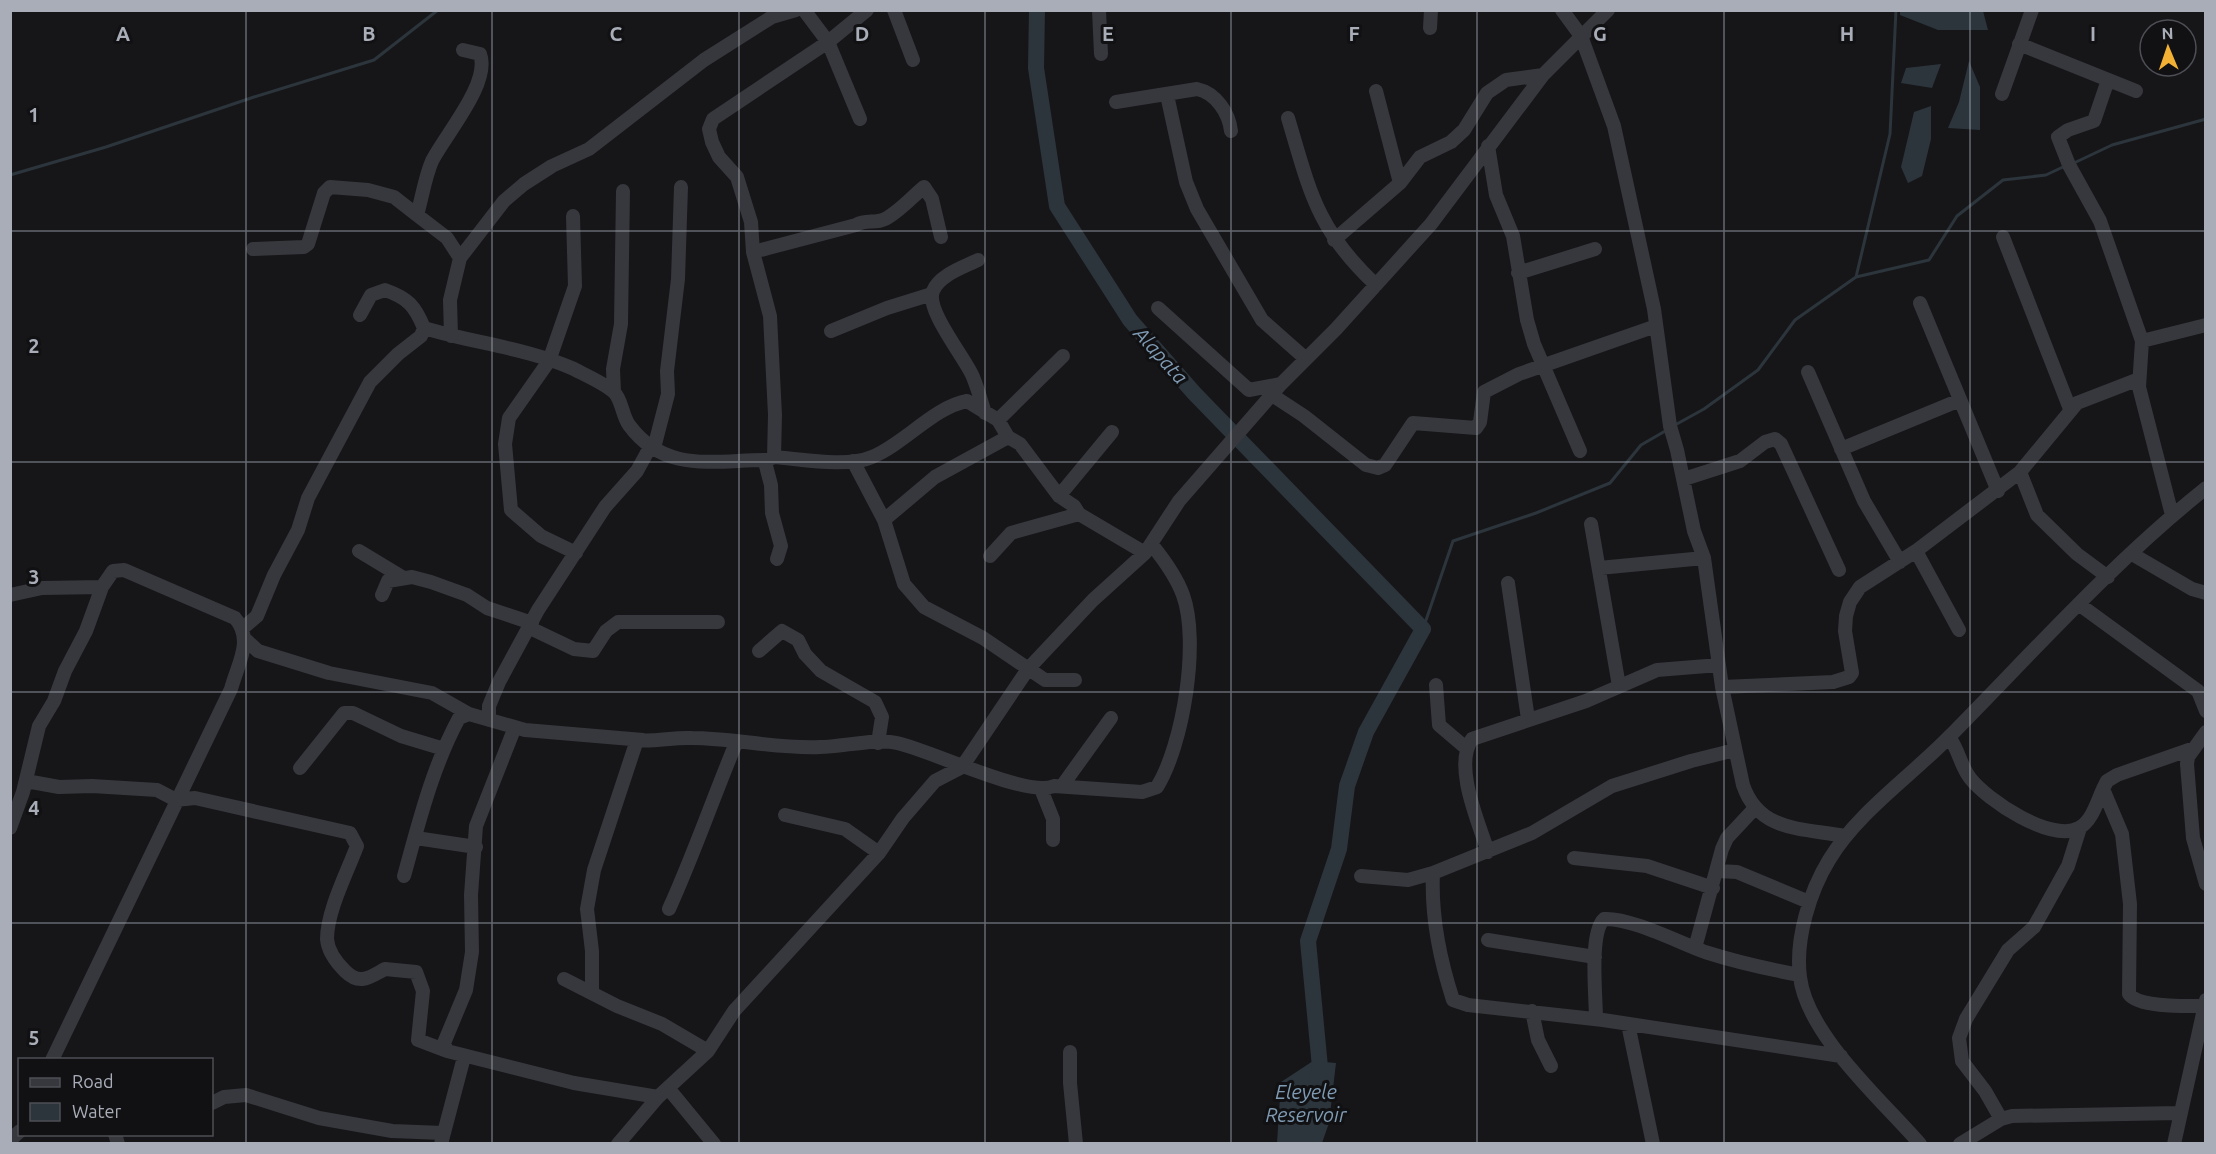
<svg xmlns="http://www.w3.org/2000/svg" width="2216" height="1154" viewBox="0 0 2216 1154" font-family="Ubuntu,sans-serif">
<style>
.water{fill:#2c353c}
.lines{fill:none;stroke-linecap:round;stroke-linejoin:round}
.stream{stroke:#2c353c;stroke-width:3}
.river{stroke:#2c353c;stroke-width:16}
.minor{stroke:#37383d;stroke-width:14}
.grid{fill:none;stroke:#a8adb8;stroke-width:1.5;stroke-opacity:0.55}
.labels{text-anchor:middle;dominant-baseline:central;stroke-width:6;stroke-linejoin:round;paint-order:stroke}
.water-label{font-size:20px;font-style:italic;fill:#7f9bb3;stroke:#111113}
.grid-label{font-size:20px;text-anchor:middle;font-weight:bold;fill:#a8adb8;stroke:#111113;stroke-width:6;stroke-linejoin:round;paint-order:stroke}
</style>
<rect width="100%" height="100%" fill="#161618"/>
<path class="water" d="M1900,11H1983L1988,30H1938L1900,15Z
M1969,61L1980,87V130L1948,128L1959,102Z
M1941,64L1932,88L1901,83L1906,68Z
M1931,106V139L1922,176L1908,183L1901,167L1914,112Z
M1313,1061L1336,1063L1329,1123L1322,1143H1277L1281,1082Z"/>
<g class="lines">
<path class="stream" d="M2074,163L2112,145L2206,119
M10,175L106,147L254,97L374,60L438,10
M1856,277L1890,134L1896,10
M1675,425L1704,409L1758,370L1795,320L1856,277L1929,260L1957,216L2003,180L2046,175L2065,166
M1423,629L1453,541L1536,513L1610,483L1641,445L1667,430"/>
<path class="river" d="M1037,10L1036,68L1057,206L1130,320L1194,393L1423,629L1366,732L1347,786L1339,849L1308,941L1320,1067L1317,1084"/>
<path class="minor" d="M804,10L828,42L860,119
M894,10L913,60
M1099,10L1101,54
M1562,10L1581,36L1614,126L1654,309L1670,426L1677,450L1694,531L1704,558L1722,687L1743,785C1759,832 1802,828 1845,836
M1430,28L1431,10
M2019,44L2136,91
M2108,80L2094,121L2068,130L2058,137L2069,165L2100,221L2142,341L2139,387L2172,515
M1376,91L1400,183
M2002,94L2032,10
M1167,95L1186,182L1197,209L1262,320L1306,359
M1116,102L1197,89C1216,93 1229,113 1231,131
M1288,118C1310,192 1317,230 1376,285
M1488,146L1496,195L1513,236L1527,320L1534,344L1580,451
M573,216L575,286L549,361L509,418L505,444L511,510L541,536L576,553
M2003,237L2070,409
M1334,240L1400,183L1420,157L1451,142L1464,130L1487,93L1506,80L1543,75
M253,249L304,247L308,244L324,193L330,187L368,190L394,197L417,215
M753,252L856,225C866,219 875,224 885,219C899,212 912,197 924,187L932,199L941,237
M460,258L447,238L417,215C422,198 425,177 432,161C445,135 491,83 480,54L463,50
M978,260C964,267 939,275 933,291C925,310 966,359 973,377C978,389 981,401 985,413
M1518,273L1595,249
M1920,303L1998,491
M1158,308L1249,390L1281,384
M360,315L371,295L385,290C408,298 415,306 424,328
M831,331L887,308L932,294
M451,336L450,300L460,258L504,201L524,184L552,166L589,149L704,60L772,17L796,10
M2142,341L2206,325
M1808,372L1864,501L1900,562
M614,392L613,369L621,324L623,191
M1272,395L1304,416L1366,465L1378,468L1385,465L1413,423L1476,428L1480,422L1484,392L1519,374L1656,326
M998,420L1063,356
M1841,449L1960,400
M774,457L775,415L770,316L753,252L751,222L737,177L719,157L712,142L709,129L713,119L828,42L867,10
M767,460L765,462L771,485L772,513L781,546L777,559
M853,461L884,520L904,584L924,607L983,638L1045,680H1075
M2020,472L2037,515L2077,554L2108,577
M1684,479L1740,461L1765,442L1775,439L1781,444L1839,570
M1059,496L1112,432
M884,520L935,477L1008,437
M1591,524L1619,686
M359,551L402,577
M1916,551L1959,630
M2132,554L2192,589L2206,593
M990,556L1011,533L1079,514
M1599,568L1704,558
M1508,583L1528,719
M10,595L42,588L102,587
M382,595L388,581L412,577L431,582L467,595L487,608L532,623
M2080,605L2198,691L2206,711
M243,628L257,616L274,575L298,530L308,498L370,382L398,354L421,336L424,328C473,343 527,348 574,369C585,375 604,383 614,392C622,400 622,415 629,425C665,474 714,460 767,460L774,457C801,459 847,468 872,457C904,444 934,407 967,401L998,420L1008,437L1020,444L1059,496L1074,506L1079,514L1145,553L1152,545C1165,561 1176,576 1183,595C1200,642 1183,745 1157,787L1142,792L1054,786C1028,798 930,750 897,743C876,738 842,747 820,747C776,749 734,738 692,738C673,737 655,742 637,740L594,870L587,909L592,951V992
M530,628L574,649L593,651L606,631L618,622H718
M246,640L258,651L329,673L432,693L469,714L525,730L643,740
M759,651L782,631L798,640L805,654L821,671L875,702L882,717L878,743
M1436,685L1439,725L1466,748
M1722,687L1833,682L1849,677L1852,673L1845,631L1846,616L1850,602L1860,587L1916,551L2020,472L2077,403L2139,379
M489,720V706L499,682L538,610L605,507L637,471L649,449L654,448L668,394L667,371L678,279L681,187
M515,727L476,826L471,895L472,952L466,990L444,1043L447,1051L574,1083L658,1097
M2206,732L2188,757L2187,764L2193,838L2206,884
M1949,737C1959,750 1960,765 1970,778C1987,800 2051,843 2079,828C2092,821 2097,802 2103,789
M2194,748L2117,775L2107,781L2103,789L2122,834L2130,904L2129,994C2139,1008 2187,1006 2204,1006
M1735,750L1691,761L1612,786L1532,833L1433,873C1431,915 1440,960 1453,1000L1468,1005L1603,1020L1841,1056
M300,768L344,713H353L401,736L444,749
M26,781L59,787L92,786L157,790L176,800L195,798L350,833L357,846C347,873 327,911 327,939C328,952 337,963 345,971C360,986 370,977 385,969L416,972L423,991L418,1040L447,1051
M1062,786L1111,718
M1041,789L1053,819V840
M785,815L845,829L879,853
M10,828L23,792L39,726L54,701L65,671L86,631L102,587L113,571L124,570L235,618C254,640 238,663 231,689L52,1060
M416,838L476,847
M1488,852C1479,823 1453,766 1472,739L1586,701L1657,670L1719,665
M1574,858L1647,866L1713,888
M1717,871L1737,872L1809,902
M404,876C419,822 432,768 459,718L469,714
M1361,876L1408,880L1433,873
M669,909C694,854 713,798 736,743
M1488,940L1595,957
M1695,948L1722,849L1727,838L1755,808
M564,979L617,1006L662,1024L708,1051
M1532,1011L1538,1040L1551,1066
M1596,1019C1596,997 1589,933 1604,919C1629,917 1680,943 1705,952C1736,962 1768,969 1799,975
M1628,1024L1653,1144
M1070,1052V1083L1076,1144
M668,1088L714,1144
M212,1103L224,1097L246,1095L319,1118L392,1131L443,1133
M2001,1119L1985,1091L1962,1061L1959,1038L1966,1019L2008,950L2034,927L2068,866L2080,828
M115,1134L118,1144
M10,1140L20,1131
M441,1144L464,1057
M618,1144L658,1097L708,1051L734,1011L879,853L903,818L935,781L962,767L1028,669L1093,600L1145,553L1179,501L1281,384L1336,329L1431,224L1543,75L1608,10
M1920,1144C1882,1100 1807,1035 1800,977C1795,939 1810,891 1829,860C1857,813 1911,776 1949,737C2032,653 2113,562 2206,488
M1960,1144L2001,1119L2012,1116L2179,1113
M2174,1144L2206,1000"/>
</g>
<path class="grid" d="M246,10V1144M492,10V1144M739,10V1144M985,10V1144M1231,10V1144M1477,10V1144M1724,10V1144M1970,10V1144M10,231H2206M10,462H2206M10,692H2206M10,923H2206"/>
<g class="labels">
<g class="water-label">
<text transform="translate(1161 355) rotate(48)">Alapata</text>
<text x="1306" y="1091">Eleyele<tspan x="1306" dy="23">Reservoir</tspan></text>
</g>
</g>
<g class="grid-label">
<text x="123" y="41">A</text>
<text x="369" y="41">B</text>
<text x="616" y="41">C</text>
<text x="862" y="41">D</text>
<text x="1108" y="41">E</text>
<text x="1354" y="41">F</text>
<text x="1600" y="41">G</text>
<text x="1847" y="41">H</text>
<text x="2093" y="41">I</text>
<text x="34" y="122">1</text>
<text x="34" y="353">2</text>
<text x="34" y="584">3</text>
<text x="34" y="815">4</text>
<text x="34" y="1045">5</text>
</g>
<rect width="2216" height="1154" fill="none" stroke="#a8adb8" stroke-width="24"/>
<rect x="18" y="1058" width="195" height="78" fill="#111113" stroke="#4d4f55" stroke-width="1.5"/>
<rect x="30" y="1078" width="30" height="9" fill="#37383d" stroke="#4d4f55" stroke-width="1.5"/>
<text x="72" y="1088" font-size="18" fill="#a8adb8">Road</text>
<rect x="30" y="1103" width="30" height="18" fill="#2c353c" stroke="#4d4f55" stroke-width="1.5"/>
<text x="72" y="1118" font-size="18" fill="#a8adb8">Water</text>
<g transform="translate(2168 48) rotate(358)"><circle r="28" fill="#111113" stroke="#4d4f55" stroke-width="1.5"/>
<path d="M0-4.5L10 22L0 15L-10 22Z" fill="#f2b134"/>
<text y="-9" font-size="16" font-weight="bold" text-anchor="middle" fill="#a8adb8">N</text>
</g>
</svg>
